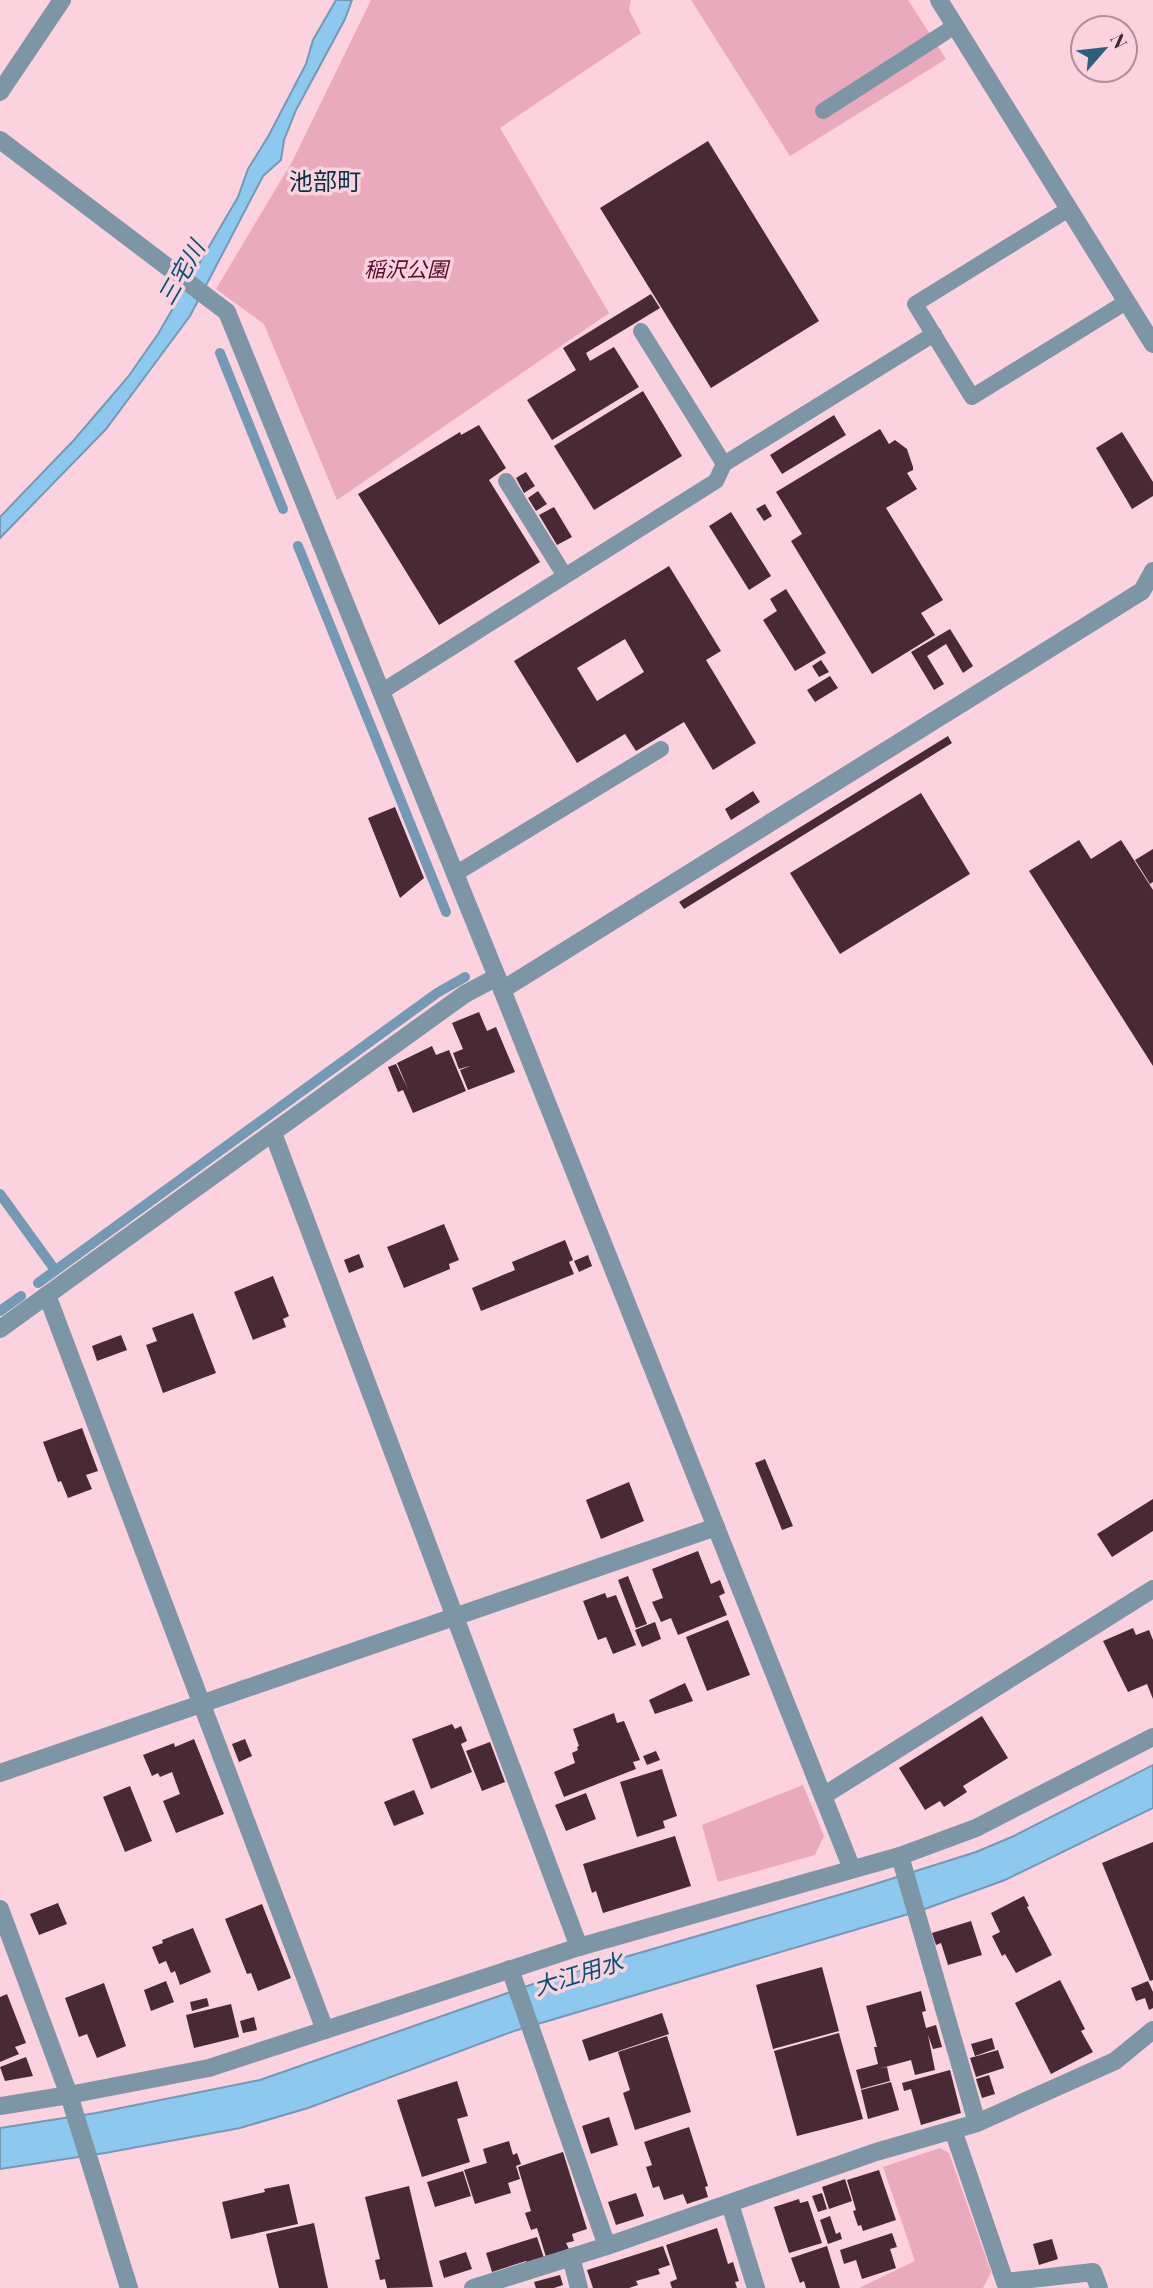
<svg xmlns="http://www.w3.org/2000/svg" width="1153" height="2288" viewBox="0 0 1153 2288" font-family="'Playfair Display','Noto Sans JP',serif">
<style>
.green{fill:#e8aabc}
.water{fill:#8dc9ef;stroke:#7499b5;stroke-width:2}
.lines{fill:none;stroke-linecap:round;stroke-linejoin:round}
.stream{stroke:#7499b5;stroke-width:10}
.building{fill:#492a34;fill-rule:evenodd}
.service{stroke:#7d96a6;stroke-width:16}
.minor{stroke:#7d96a6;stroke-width:18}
.tertiary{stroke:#7d96a6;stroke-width:18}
.labels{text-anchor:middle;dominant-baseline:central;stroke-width:7;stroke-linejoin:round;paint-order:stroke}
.park-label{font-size:21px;font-style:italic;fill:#590b2d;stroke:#fbd2dd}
.water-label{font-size:23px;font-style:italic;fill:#035377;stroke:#fbd2dd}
.quarter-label{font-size:24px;fill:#063248;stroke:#fbd2dd}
</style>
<rect width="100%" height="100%" fill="#fbd2dd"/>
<path class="green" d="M371,0H631L629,10L641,33L500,128L609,313L337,500L264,324L216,289L293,160Z
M691,0H908L946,59L790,156Z
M803,1785L824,1836L815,1855L718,1882L702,1825Z
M940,2148L949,2153L991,2272L983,2288H859L915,2261L883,2167Z"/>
<path class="water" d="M336,0H352L345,19L296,110L284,140L281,160L263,176L190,316L106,429L0,538V517L74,440L128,377L158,334L238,197L248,169L269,135L306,64L313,40Z
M1153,1765V1808L1005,1880L922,1910L514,2031L308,2108L240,2128L105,2153L0,2169V2128L96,2113L260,2080L536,1983L859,1889L976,1852L1014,1836Z"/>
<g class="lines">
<path class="stream" d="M220,353L283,509
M298,546L446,912
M0,1194L55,1270
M38,1283L437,993L465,977
M0,1311L21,1296"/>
</g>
<path class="building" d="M708,141L819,321L711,388L600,208Z
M651,294L660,308L586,353L590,361L614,347L639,387L552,440L527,400L576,370L563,348Z
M643,391L682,456L594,510L554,446Z
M834,415L846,435L782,474L770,455Z
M479,425L506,468L489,480L540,562L439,625L358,494L460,432L461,435Z
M880,429L889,444L895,440L907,449L913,467V470L907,473L917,489L886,508L943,600L921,613L935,635L872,674L791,541L802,534L776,492Z
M1122,432L1153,482V496L1132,509L1096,448Z
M526,472L535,486L524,493L516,478Z
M538,491L547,504L536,511L528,498Z
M765,504L772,516L764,521L756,509Z
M554,507L572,537L557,545L539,515Z
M731,512L771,576L749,590L709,526Z
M669,566L721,651L706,660L756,743L713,770L684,722L636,751L625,734L577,763L514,661ZM625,639L644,672L597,701L577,668Z
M786,589L826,653L795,671L763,620L777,611L770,599Z
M950,629L973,666L963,673L946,644L927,656L944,684L934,690L911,652Z
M821,660L829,672L819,677L812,666Z
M830,676L838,688L815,702L807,690Z
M948,736L952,743L684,909L679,902Z
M753,791L760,802L731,820L725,809Z
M921,793L970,874L840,954L790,873Z
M395,807L424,878L400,898L368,818Z
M1079,840L1091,859L1121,840L1153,890V1066L1029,871Z
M1153,849V882L1150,884L1135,860Z
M479,1012L487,1031L496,1027L515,1072L468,1090L460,1070L470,1066L459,1069L453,1053L463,1049L452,1023Z
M432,1046L436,1055L449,1050L466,1091L413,1113L403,1090L398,1092L388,1067L396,1064L408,1089L397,1063Z
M444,1224L459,1260L449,1264L450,1269L404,1288L387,1247Z
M565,1240L573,1260L569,1262L574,1274L481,1311L472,1288L515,1270L512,1262Z
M359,1254L364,1267L349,1273L344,1260Z
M588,1255L592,1266L579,1272L574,1261Z
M273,1276L289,1316L283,1319L286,1327L253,1340L234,1292Z
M193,1313L216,1373L163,1393L146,1345L157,1341L152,1328Z
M121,1335L127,1350L97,1361L92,1346Z
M82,1428L98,1471L86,1475L92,1489L68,1498L61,1481L58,1482L43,1442Z
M765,1459L793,1526L782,1530L755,1463Z
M629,1482L644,1521L601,1539L586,1500Z
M1153,1499V1531L1112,1557L1097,1534Z
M698,1551L711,1584L720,1580L725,1593L719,1596L727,1615L678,1635L671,1618L661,1622L652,1602L663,1598L652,1569Z
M628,1576L647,1624L636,1628L618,1580Z
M605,1593L607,1598L616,1595L636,1645L613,1654L606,1637L598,1640L583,1601Z
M728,1620L750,1675L707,1691L686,1637Z
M655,1622L661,1639L642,1647L635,1630Z
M1133,1628L1136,1635L1149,1630L1153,1640V1699L1147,1684L1128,1692L1103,1641Z
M685,1683L693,1701L655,1714L649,1700Z
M614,1713L617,1723L624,1721L640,1760L633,1762L636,1769L564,1797L554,1772L575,1763L572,1753L578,1750L577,1747L579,1746L573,1729Z
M982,1716L1008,1758L963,1786L967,1792L944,1807L940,1801L925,1810L899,1768Z
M452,1724L455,1729L461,1726L467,1741L461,1744L472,1772L431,1789L412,1739Z
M194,1739L224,1814L176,1833L163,1801L180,1794L172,1772L160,1777L158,1773L152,1776L143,1755L174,1743L175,1747Z
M245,1739L252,1756L239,1762L232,1744Z
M490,1742L505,1782L482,1791L466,1751Z
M656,1751L660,1760L647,1765L643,1756Z
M662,1769L677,1816L663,1821L665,1828L637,1837L620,1782Z
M130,1786L152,1841L125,1852L103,1797Z
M414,1790L424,1814L394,1826L384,1802Z
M586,1793L596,1819L566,1831L555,1805Z
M675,1836L691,1886L603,1913L596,1891L592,1893L583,1864Z
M1153,1842V1980L1150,1981L1102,1863Z
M1024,1896L1029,1906L1027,1907L1052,1955L1016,1973L1005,1954L1002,1956L992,1936L1000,1932L991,1913Z
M58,1903L67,1924L39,1935L30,1914Z
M262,1904L291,1978L258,1991L251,1973L247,1974L225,1919Z
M971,1921L982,1955L948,1965L941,1943L936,1945L932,1933Z
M193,1928L211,1972L180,1985L175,1971L171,1973L166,1961L159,1964L152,1947L163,1943L162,1940Z
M822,1967L839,2031L773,2049L756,1985Z
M1060,1980L1085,2029L1081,2031L1093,2052L1051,2074L1015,2003Z
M166,1981L174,2002L151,2011L144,1990Z
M1148,1981L1153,1992V2008L1149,2010L1145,1998L1136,2001L1131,1988Z
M104,1983L126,2046L97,2058L87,2034L79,2037L65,1998Z
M921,1991L926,2011L922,2012L926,2028L936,2025L942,2047L933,2049L928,2035L935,2070L915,2075L911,2060L878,2069L887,2067L890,2081L861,2089L856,2070L878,2064L874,2047H877L866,2006Z
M7,1994L26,2043L15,2047L19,2054L0,2062V1997Z
M207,1998L209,2006L192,2011L190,2002Z
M231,2004L239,2037L194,2048L186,2015Z
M662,2013L669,2034L589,2061L582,2040Z
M254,2017L257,2030L243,2033L240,2021Z
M839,2033L863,2119L797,2136L774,2051Z
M667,2036L691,2112L635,2130L623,2093L630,2090L618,2052Z
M992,2038L995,2049L975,2056L971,2044Z
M998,2050L1004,2068L976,2077L970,2058Z
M26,2057L33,2076L5,2081L0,2067Z
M950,2070L961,2113L921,2125L911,2089L904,2091L902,2083Z
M989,2075L995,2094L982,2098L976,2079Z
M457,2081L468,2116L457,2119L470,2162L422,2177L397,2100Z
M891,2082L899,2110L868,2119L861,2090Z
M609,2117L618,2145L591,2154L582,2126Z
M689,2127L708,2186L705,2187L708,2197L687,2204L683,2194L664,2200L659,2186L653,2188L646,2167L652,2165L644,2142Z
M509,2141L513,2155L517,2153L521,2164L516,2166L520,2179L508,2183L511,2193L475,2204L464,2170L487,2163L483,2149Z
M563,2152L587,2229L572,2234L574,2241L566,2243L569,2249L546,2257L537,2228L531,2230L525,2213L531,2211L518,2167Z
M879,2170L896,2220L863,2231L861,2225L858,2226L853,2211L856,2210L847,2180Z
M463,2171L471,2196L435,2207L427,2182Z
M845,2179L852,2201L829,2209L822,2187Z
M289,2184L298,2224L231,2239L222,2202L265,2192L264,2189Z
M409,2186L433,2287L387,2288L385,2279L380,2280L375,2260L380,2259L365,2197Z
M636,2193L644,2216L616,2225L608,2202Z
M822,2193L827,2209L818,2212L812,2196Z
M799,2199L800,2203L808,2201L822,2243L789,2253L774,2207Z
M830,2216L836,2234L840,2232L842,2239L828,2244L820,2220Z
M314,2223L328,2288H279L266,2234Z
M717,2228L728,2264L733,2262L739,2281L735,2282L737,2288H672L670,2282L677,2279L666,2245Z
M892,2233L897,2247L890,2249L896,2268L862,2279L856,2260L844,2264L840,2250Z
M537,2237L544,2258L528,2264L526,2261L492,2272L486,2253Z
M1052,2239L1058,2259L1039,2265L1033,2244Z
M663,2246L670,2265L658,2269L660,2274L636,2281L638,2285L629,2288H593L587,2270Z
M827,2246L840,2288H806L804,2281L800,2283L791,2258Z
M466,2252L472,2269L444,2278L439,2261Z
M560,2275L563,2285L554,2288H536L534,2282Z"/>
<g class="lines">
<path class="service" d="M823,111L955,26
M1069,209L915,304L972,397L1126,302
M641,331L724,464
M506,481L565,576
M381,692L716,481L724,464L934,334
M455,874L661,749"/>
<path class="minor" d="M939,0L1153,344
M0,92L62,0
M0,140L227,312
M502,990L1142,591L1153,571
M273,1133L579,1947
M47,1295L325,2030
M0,1329L465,994L497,977
M0,1773L716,1527
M823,1796L1153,1589
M900,1856L977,2123
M0,1909L69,2095L129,2288
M510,1969L607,2246
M953,2130L1005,2282L1093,2272L1099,2288
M730,2204L756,2288
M571,2257L579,2288
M473,2288L607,2246L876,2152L977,2123L1115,2061L1153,2030"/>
<path class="tertiary" d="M227,312L497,977L852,1869
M0,2106L69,2095L209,2068L579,1947L900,1856L976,1828L1153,1737"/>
</g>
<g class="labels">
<g class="park-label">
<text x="406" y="268">稲沢公園</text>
</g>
<g class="water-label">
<text transform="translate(180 272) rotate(-60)">三宅川</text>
<text transform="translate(578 1973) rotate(-17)">大江用水</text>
</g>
<g class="quarter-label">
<text x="325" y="180">池部町</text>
</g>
</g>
<g transform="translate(1104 49) rotate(62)"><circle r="33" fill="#fbd2dd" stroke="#ae8f97" stroke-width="2"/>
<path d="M0-5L12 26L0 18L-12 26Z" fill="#2e607e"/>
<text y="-10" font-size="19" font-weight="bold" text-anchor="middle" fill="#3a2a2f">N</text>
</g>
</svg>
